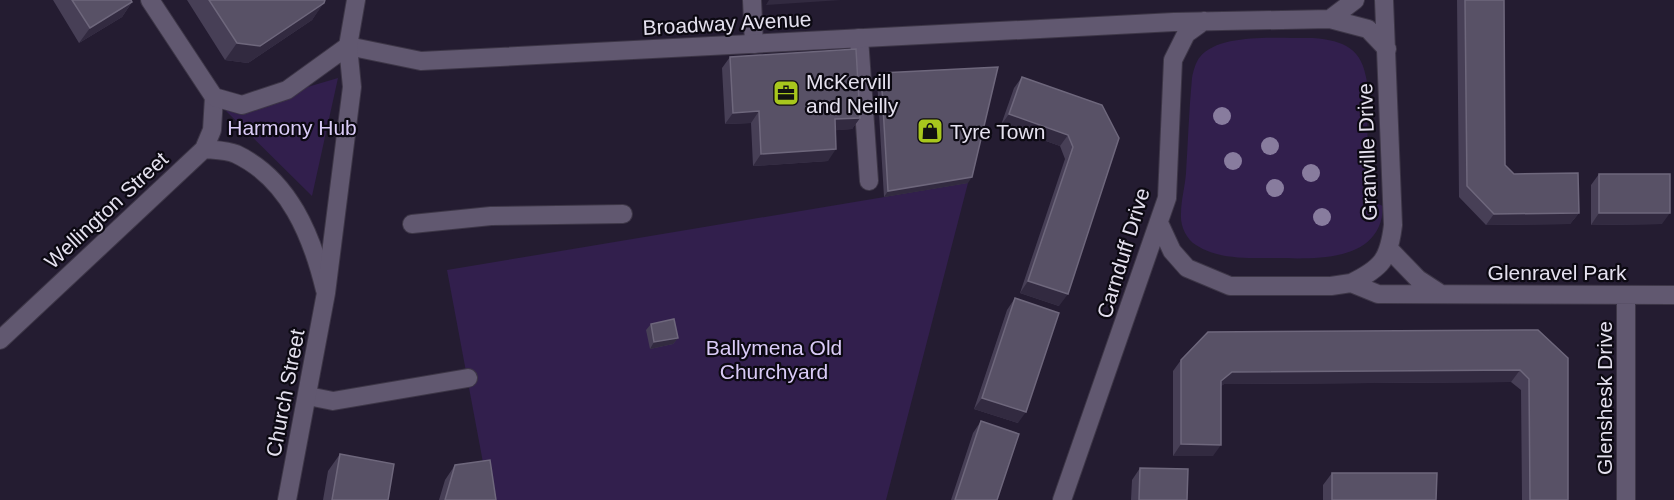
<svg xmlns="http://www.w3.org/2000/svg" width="1674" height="500" viewBox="0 0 1674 500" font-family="Helvetica,sans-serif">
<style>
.green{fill:#321f4d}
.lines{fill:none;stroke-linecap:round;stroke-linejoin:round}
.service-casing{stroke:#3d3647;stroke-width:20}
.minor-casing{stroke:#3d3647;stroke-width:20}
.tertiary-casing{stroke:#3d3647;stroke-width:20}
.service{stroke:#615870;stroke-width:18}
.minor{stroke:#615870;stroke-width:18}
.tertiary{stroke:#615870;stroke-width:18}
.tree{fill:#887c9e}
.wall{fill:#473f56}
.shaded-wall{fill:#322a40}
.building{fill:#585166;stroke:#6e677c;stroke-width:1.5}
.labels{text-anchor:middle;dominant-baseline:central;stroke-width:4.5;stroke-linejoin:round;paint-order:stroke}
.street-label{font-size:21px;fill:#e5e1ef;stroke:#0c0912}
.poi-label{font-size:21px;fill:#e5e1ef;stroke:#0c0912;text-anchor:start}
.park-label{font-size:21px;fill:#dacbf7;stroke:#0c0912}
</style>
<rect width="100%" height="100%" fill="#241c31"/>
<path class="green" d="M1313,38C1345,41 1362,48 1367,82L1368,200L1383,206C1382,262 1317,259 1276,258C1251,258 1218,260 1196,245C1186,239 1180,225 1181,214C1181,200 1185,187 1186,173C1188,141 1189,109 1192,78C1193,72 1196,61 1200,57C1220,32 1283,39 1313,38Z
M338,78L312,196L226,111Z
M968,183L886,500H490L447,270Z"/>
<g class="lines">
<g class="service-casing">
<path id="service" d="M752,0L754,44
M859,38L869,181
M412,224L491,216L623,214
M308,396L333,401L468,378"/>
</g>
<g class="minor-casing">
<path id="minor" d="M1330,19L1355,0
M348,46L421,61L1174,22L1330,19L1368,29L1387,49
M204,149C213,150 227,150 236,154C289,179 312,236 325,290
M1160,225L1172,251L1187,268L1230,286H1331L1351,283L1378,294L1674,295
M1390,250L1418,279L1441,294
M1351,283C1382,268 1389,259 1393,225L1384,0
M1626,296V500
M0,340L204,149L212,130L214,97
M1062,500L1167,198L1173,60L1186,34L1204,21"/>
</g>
<g class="tertiary-casing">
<path id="tertiary" d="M150,0L214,97L242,105L287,90L348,46
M287,500L326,293L352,87L348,46L356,0"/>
</g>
<use href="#service" class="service"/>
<use href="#minor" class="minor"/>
<use href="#tertiary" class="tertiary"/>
</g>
<g class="tree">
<circle cx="1222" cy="116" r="9"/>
<circle cx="1270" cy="146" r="9"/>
<circle cx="1233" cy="161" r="9"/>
<circle cx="1311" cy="173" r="9"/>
<circle cx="1275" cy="188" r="9"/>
<circle cx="1322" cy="217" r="9"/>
</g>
<path class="wall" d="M53,0H131L132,2L122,17L79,43Z
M187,0H325L312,20L248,63L225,60Z
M1457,0H1504L1505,165L1514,174L1579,213L1570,224L1486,225L1459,197Z
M730,57L860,118L852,129L835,130L828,161L753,166L751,123L725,124L722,68Z
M881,73L968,183L884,197L877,80Z
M1022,77L1102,105L1059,306L1020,293L1065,159L1060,146L1001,125L1014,88Z
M1599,174L1662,224L1591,225V185Z
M1015,298L1018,423L974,409L1007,310Z
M651,324L678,338L673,344L650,349L646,330Z
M1538,330L1568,500H1522L1521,390L1511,382L1224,384L1221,386L1213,456H1173V371L1181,360Z
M981,421L997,500H951L973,433Z
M340,454L388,500H323L328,471Z
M455,465L496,500H439L445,480Z
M1140,468L1187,500H1131L1132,480Z
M1332,473L1436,500H1323V485Z"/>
<path class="shaded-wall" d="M769,0H841L766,5Z
M132,2L122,17L79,43L90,28Z
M324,3L312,20L248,63L225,60L237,43Z
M759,111L751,123L725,124L733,113Z
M1009,114L1068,135L1060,146L1001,125Z
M860,118L852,129L827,131L835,119Z
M836,149L828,161L753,166L761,154Z
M972,177L968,183L884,197L888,191Z
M1579,213L1570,224L1486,225L1494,214Z
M1599,213H1670L1662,224L1591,225Z
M1028,281L1068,294L1059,306L1020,293Z
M678,338L673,344L650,349L654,342Z
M1520,370L1511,382L1224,384L1213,392L1221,381L1232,372Z
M982,398L1026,412L1018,423L974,409Z
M1181,444L1221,445L1213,456H1173Z"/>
<path class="building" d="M72,0H131L132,2L90,28Z
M209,0H325L324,3L260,46L237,43Z
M1465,0H1504L1505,165L1514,174L1578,173L1579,213L1494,214L1467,186Z
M856,49L860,118L835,119L836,149L761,154L759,111L733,113L730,57Z
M998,67L972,177L888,191L881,73Z
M1022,77L1102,105L1119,138L1068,294L1028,281L1073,147L1068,135L1009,114Z
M1599,174H1670V213H1599Z
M1015,298L1059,313L1026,412L982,398Z
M674,319L678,338L654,342L651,324Z
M1538,330L1568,358V500H1530L1529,379L1520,370L1232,372L1221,381V445L1181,444V360L1208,332Z
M981,421L1019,434L997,500H955Z
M340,454L394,464L388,500H332Z
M490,460L496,500H445L455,465Z
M1140,468L1188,469L1187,500H1139Z
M1332,473H1437L1436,500H1332Z"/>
<defs>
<g id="office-square" transform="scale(1.35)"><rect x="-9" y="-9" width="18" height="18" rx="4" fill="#a8c71d" stroke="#0c0912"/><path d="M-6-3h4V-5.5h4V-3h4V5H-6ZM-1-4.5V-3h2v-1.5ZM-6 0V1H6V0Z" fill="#111"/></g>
<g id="shop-square" transform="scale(1.35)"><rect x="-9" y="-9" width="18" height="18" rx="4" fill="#a8c71d" stroke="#0c0912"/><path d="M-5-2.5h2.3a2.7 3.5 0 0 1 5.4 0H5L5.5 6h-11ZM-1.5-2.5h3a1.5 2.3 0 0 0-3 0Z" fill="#111"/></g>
</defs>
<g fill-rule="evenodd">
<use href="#office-square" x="786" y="93"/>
<use href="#shop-square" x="930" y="131"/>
</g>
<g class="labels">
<g class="street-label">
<text transform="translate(727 23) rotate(-3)">Broadway Avenue</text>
<text transform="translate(1367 152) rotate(-92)">Granville Drive</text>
<text transform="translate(106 210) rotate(-43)">Wellington Street</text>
<text transform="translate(1123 253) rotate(-73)">Carnduff Drive</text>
<text x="1557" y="272">Glenravel Park</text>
<text transform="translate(285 393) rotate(-79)">Church Street</text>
<text transform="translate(1604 398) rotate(-90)">Glenshesk Drive</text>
</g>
<g class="poi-label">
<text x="806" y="81">McKervill<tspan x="806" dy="24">and Neilly</tspan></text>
<text x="950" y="131">Tyre Town</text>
</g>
<g class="park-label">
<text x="292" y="127">Harmony Hub</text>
<text x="774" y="347">Ballymena Old<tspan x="774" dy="24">Churchyard</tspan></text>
</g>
</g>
</svg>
